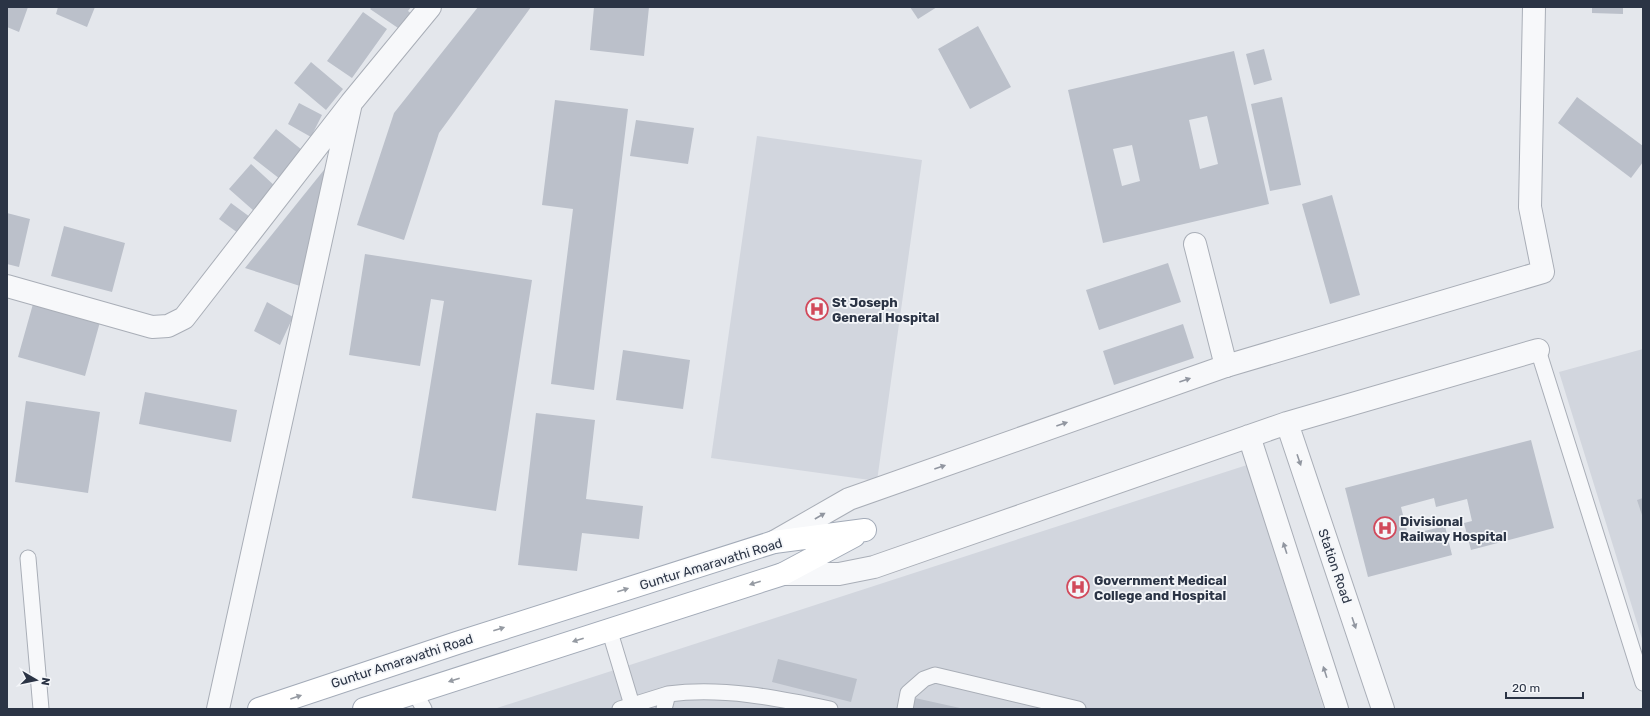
<svg xmlns="http://www.w3.org/2000/svg" width="1650" height="716" viewBox="0 0 1650 716" font-family="Rubik,sans-serif">
<style>
.built{fill:#d2d6de}
.building{fill:#bbc0ca;fill-rule:evenodd}
.lines{fill:none;stroke-linecap:round;stroke-linejoin:round}
.service-casing{stroke:#a9aeb7;stroke-width:17}
.minor-casing{stroke:#a9aeb7;stroke-width:24}
.tertiary-casing{stroke:#a9aeb7;stroke-width:24}
.primary-casing{stroke:#a3abb8;stroke-width:24}
.service{stroke:#f7f8fa;stroke-width:15}
.minor{stroke:#f7f8fa;stroke-width:22}
.tertiary{stroke:#f7f8fa;stroke-width:22}
.primary{stroke:#fff;stroke-width:22}
.oneway{fill:#9196a0}
.oneway2{fill:#959aa2}
.labels{text-anchor:middle;dominant-baseline:central;stroke-width:3.5;stroke-linejoin:round;paint-order:stroke}
.poi-label{font-size:13px;font-weight:bold;fill:#2b3445;stroke:#f4f6f9;text-anchor:start}
.street-label{font-size:13px;fill:#2b3445;stroke:#f4f6f9}
</style>
<rect width="100%" height="100%" fill="#e4e7ec"/>
<path class="built" d="M757,136L922,160L877,481L711,458Z
M1643,349V642L1559,372Z
M1247,465L1324,709H494Z"/>
<path class="building" d="M7,7H28L19,32L7,27Z
M58,7H95L87,27L56,14Z
M372,7H411L408,11L412,14L401,30L370,9Z
M478,7H531L439,133L404,240L357,225L394,113Z
M594,7H649L644,56L590,50Z
M910,7H937L918,19Z
M1592,7H1623V14L1592,13Z
M363,12L387,29L352,78L327,61Z
M978,26L1011,87L970,109L938,49Z
M1264,49L1272,80L1254,85L1246,54Z
M1234,51L1269,204L1103,243L1068,90ZM1207,116L1218,164L1200,169L1189,120ZM1132,145L1140,181L1122,186L1113,149Z
M311,62L343,89L326,110L294,83Z
M1282,97L1301,185L1270,191L1251,104Z
M1577,97L1643,146V162L1631,178L1558,123Z
M555,100L628,109L594,390L551,384L573,209L542,205Z
M299,103L322,115L311,137L288,124Z
M636,120L694,128L688,164L630,156Z
M276,129L302,150L280,179L253,158Z
M336,155L303,287L245,268Z
M251,164L276,187L254,211L229,189Z
M1332,195L1360,295L1330,304L1302,204Z
M231,203L250,217L238,233L219,219Z
M7,213L30,219L19,267L7,264Z
M64,226L125,243L112,292L51,276Z
M365,254L532,280L496,511L412,498L444,301L431,299L420,366L349,355Z
M1168,263L1181,302L1099,330L1086,290Z
M267,302L293,317L280,345L254,331Z
M33,304L100,322L85,376L18,357Z
M1183,324L1194,358L1114,385L1103,351Z
M623,350L690,360L683,409L616,400Z
M145,392L237,410L231,442L139,424Z
M26,401L100,412L88,493L15,482Z
M536,413L595,420L586,499L643,506L639,539L582,533L577,571L518,565Z
M1531,440L1554,528L1471,550L1464,523L1472,521L1467,499L1436,507L1434,498L1401,507L1408,535L1445,526L1452,555L1368,577L1345,488Z
M1643,498V518L1637,500Z
M778,659L857,679L851,702L772,682Z
M915,698L960,708V709H912Z"/>
<g class="lines">
<g class="service-casing">
<path id="service" d="M1538,350L1643,683
M28,558L41,709
M609,629L632,705
M415,693L424,709
M620,709L668,694
M664,709L668,694C723,687 777,698 830,709
M905,709L908,693L924,679L935,675L1078,709"/>
</g>
<g class="minor-casing">
<path id="minor" d="M1195,244L1226,366
M7,286L152,327L168,326L184,318L351,103L430,7
M218,709L351,103"/>
</g>
<g class="tertiary-casing">
<path id="tertiary" d="M1287,423L1383,709
M1249,436L1337,709
M774,542L849,499L1226,366L1543,272L1530,207L1534,7
M783,574H839L874,567L1287,423L1538,350"/>
</g>
<g class="primary-casing">
<path id="primary" d="M259,709L457,643L774,542L865,530
M364,709L783,574L854,536"/>
</g>
<use href="#service" class="service"/>
<use href="#minor" class="minor"/>
<use href="#tertiary" class="tertiary"/>
<use href="#primary" class="primary"/>
</g>
<defs><path id="oneway-solid" d="M-6-.8H1V-3.2L6.5 0L1 3.2V.8H-6Z"/></defs>
<g class="oneway">
<use href="#oneway-solid" transform="translate(1185 380) rotate(-19)"/>
<use href="#oneway-solid" transform="translate(1062 424) rotate(-19)"/>
<use href="#oneway-solid" transform="translate(1299 460) rotate(71)"/>
<use href="#oneway-solid" transform="translate(940 467) rotate(-19)"/>
<use href="#oneway-solid" transform="translate(820 516) rotate(-30)"/>
<use href="#oneway-solid" transform="translate(1285 548) rotate(-108)"/>
<use href="#oneway-solid" transform="translate(1354 623) rotate(71)"/>
<use href="#oneway-solid" transform="translate(1325 672) rotate(-108)"/>
</g>
<g class="oneway2">
<use href="#oneway-solid" transform="translate(755 583) rotate(163)"/>
<use href="#oneway-solid" transform="translate(623 590) rotate(-18)"/>
<use href="#oneway-solid" transform="translate(499 629) rotate(-18)"/>
<use href="#oneway-solid" transform="translate(578 640) rotate(162)"/>
<use href="#oneway-solid" transform="translate(454 680) rotate(162)"/>
<use href="#oneway-solid" transform="translate(296 697) rotate(-19)"/>
</g>
<defs>
<g id="hospital-ring" transform="scale(1.15)"><circle r="9.5" fill="#f4f6f9" stroke="#d1495b" stroke-width="1.5"/><path d="M-5-5h3v3.5h4V-5h3V5h-3V1.5h-4V5h-3Z" fill="#d1495b"/></g>
</defs>
<g fill-rule="evenodd">
<use href="#hospital-ring" x="817" y="309"/>
<use href="#hospital-ring" x="1385" y="528"/>
<use href="#hospital-ring" x="1078" y="587"/>
</g>
<g class="labels">
<g class="poi-label">
<text x="832" y="302">St Joseph<tspan x="832" dy="15">General Hospital</tspan></text>
<text x="1400" y="521">Divisional<tspan x="1400" dy="15">Railway Hospital</tspan></text>
<text x="1094" y="580">Government Medical<tspan x="1094" dy="15">College and Hospital</tspan></text>
</g>
<g class="street-label">
<text transform="translate(711 564) rotate(-17)">Guntur Amaravathi Road</text>
<text transform="translate(1335 566) rotate(71)">Station Road</text>
<text transform="translate(402 661) rotate(-18)">Guntur Amaravathi Road</text>
</g>
</g>
<rect width="1650" height="716" fill="none" stroke="#2b3445" stroke-width="16"/>
<g transform="translate(36 680) rotate(99)" stroke="#f4f6f9" stroke-width="3" paint-order="stroke">
<path d="M0-3L7 15L0 10L-7 15Z" fill="#2b3445"/>
<text y="-6" font-size="11" font-weight="bold" text-anchor="middle" fill="#2b3445">N</text>
</g>
<path d="M1506 692v6h77v-6" fill="none" stroke="#2b3445" stroke-width="2"/>
<text x="1512" y="692" font-size="12" fill="#2b3445" stroke="#f4f6f9" stroke-width="3" paint-order="stroke">20 m</text>
</svg>
